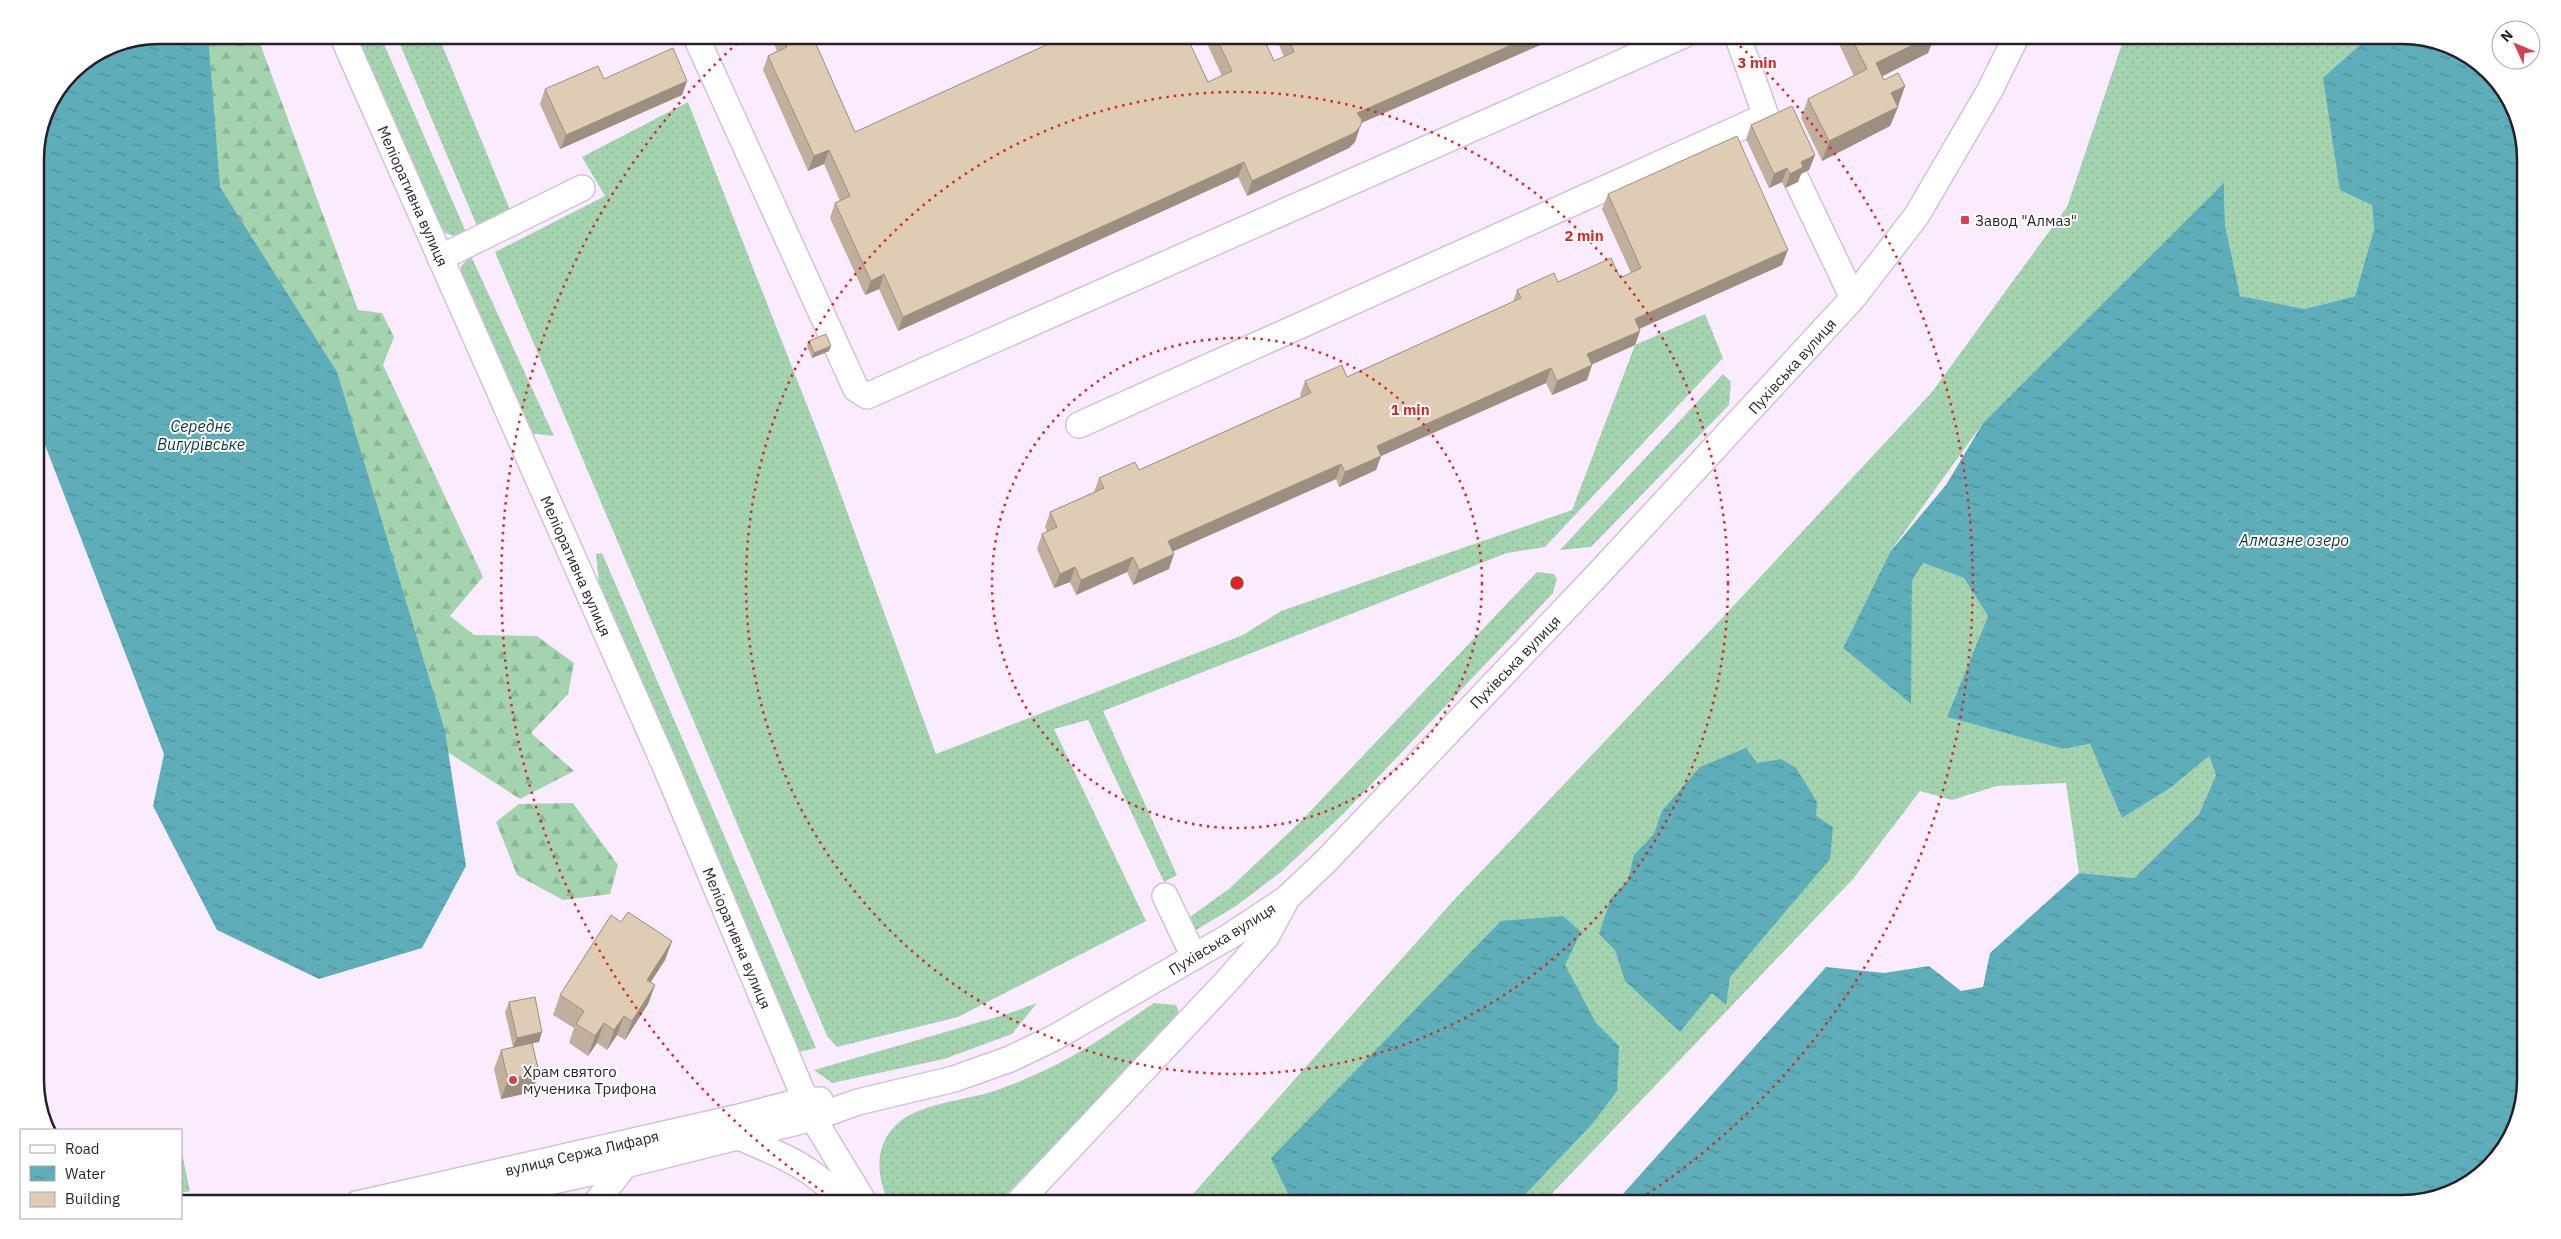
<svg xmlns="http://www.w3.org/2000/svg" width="2561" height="1239" viewBox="0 0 2561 1239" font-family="'IBM Plex Sans',sans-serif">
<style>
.grass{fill:url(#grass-dots)}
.forest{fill:url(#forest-firs)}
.water{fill:url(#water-ripples)}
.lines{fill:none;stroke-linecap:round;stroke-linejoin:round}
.minor-casing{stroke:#d3c1d8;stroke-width:28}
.minor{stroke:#fff;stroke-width:25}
.wall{fill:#c0af9c}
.shaded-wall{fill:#9c8f7f}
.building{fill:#dfccb5;stroke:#9c8f7f}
.ring{fill:none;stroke:#d62828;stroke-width:2.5;stroke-dasharray:2.5 5}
.poi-dot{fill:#d3434e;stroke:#fff;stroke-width:2}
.labels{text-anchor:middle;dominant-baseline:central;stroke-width:4;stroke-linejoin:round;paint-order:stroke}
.street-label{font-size:15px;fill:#261f28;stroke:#fff}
.poi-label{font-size:15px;fill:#261f28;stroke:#fff;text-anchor:start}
.water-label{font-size:16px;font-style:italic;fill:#0f373b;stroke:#fff}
.rim{fill:none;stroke:#261f28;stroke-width:2.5}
.centre{fill:#d62828;stroke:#fff;stroke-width:2.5}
.ring-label{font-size:15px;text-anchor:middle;font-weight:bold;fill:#d62828;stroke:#fff;stroke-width:4;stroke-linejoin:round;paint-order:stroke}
</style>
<defs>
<pattern id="grass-dots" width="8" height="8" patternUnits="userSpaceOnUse" patternTransform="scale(1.25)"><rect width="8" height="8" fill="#a3d4af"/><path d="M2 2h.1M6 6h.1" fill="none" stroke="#8cb697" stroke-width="1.8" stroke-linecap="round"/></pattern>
<pattern id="forest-firs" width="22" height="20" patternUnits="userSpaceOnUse" patternTransform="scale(1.25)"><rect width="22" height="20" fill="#a3d4af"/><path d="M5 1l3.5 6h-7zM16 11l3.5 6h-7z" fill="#8cb697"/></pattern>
<pattern id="water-ripples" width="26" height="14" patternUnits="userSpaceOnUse" patternTransform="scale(1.25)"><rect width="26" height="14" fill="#5daeb8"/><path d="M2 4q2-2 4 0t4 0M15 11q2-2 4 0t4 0" fill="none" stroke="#4d8d96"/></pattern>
</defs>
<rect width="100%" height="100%" fill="#faebff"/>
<path class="grass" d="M349,35H380L466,232L454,236L440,231Z
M396,35H438L510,210L477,226Z
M2125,35H2371L2323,79L2372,205L2374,229L2355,296L2305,309L2239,296L2225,225L2224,184L1983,423L1890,552L1843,648L1910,703L1912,581L1923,563L1964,578L1988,616L1947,717L2063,749L2090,744L2122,818L2169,789L2209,756L2216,775L2199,814L2134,878L2079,873L2066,783L1997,786L1952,800L1920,791L1853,879L1542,1204H1184L1453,901L1723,617L1932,392L2067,207Z
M688,102L823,446L936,754L1243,635L1281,611L1572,510L1635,345L1705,314L1723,358L1545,547L1507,553L1103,711L1177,875L1164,882L1088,720L1054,729L1146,921L958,1017L837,1047L827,1036L495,252L605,196L582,157Z
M471,256L554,436L527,433L460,284L461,266Z
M1723,374L1731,382L1729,405L1591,547L1560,550Z
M602,553L816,1048L799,1052L601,601L596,554Z
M1537,572L1554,574L1557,579L1553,593L1344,813L1281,872L1236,906L1193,932L1183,922L1230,888L1301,821Z
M1037,1003L1012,1034L944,1059L832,1083L814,1070L1004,1015Z
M1154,1003L1176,1005L1179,1012L1175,1022L997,1204H890C877,1180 873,1148 895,1126C917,1103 963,1101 994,1091C1010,1086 1028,1078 1043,1071C1083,1053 1118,1027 1154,1003Z
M181,1149L190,1191L181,1193Z"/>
<path class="forest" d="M183,35H257L358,310L382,313L394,337L383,365L483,577L450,616L474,635L537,636L574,663L568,694L531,733L574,771L520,799L435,744L193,165Z
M573,803L618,865L610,894L563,900L517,875L496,822L519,804Z"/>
<path class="water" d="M159,35H208L220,187L337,372L445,731L466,866L422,948L319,979L217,930L153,806L164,754L35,419V151L45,111L71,71L112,44Z
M2371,35H2402L2457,48L2505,90L2526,151V1080L2513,1135L2471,1183L2402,1204H1614L1826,967L1884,973L1929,966L1961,991L1983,987L1990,953L2079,873L2134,878L2199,814L2216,775L2209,756L2169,789L2122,818L2090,744L2063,749L1947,717L1988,616L1964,578L1923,563L1912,581L1911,704L1843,648L1890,552L1946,485L1983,423L2224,183L2225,225L2240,296L2305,309L2355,296L2374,229L2372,205L2340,190L2323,78Z
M1746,748L1757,763L1781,759L1796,768L1817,802L1816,816L1833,827L1830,859L1730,977L1726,1005L1712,993L1680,1032L1625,981L1615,950L1599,934L1611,898L1628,880L1634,855L1654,834L1662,811L1700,767Z
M1563,916L1581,932L1565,965L1596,1023L1619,1046L1617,1091L1593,1123L1516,1204H1291L1292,1202L1271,1158L1501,921Z"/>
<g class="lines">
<g class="minor-casing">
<path id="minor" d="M342,35L666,768L813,1118L865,1204
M695,35L856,389L867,396L1684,35
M1737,35L1766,116L1853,298
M440,258L582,188
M1079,425L1766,116
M1165,896L1194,957
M739,1137C784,1156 813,1167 846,1204
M357,1204L735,1118L805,1100H820
M451,1204L625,1165L813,1118L858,1102L954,1079L1010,1059L1054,1038L1230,936L1286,899L1326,861L1603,569L1853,298L1917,215L1990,90L2017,35
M595,1204L625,1165
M1017,1204L1227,981L1266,937L1285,902"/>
</g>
<use href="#minor" class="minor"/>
</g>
<path class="wall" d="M770,35H831L815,42L855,132L1208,82L1222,76L1203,35H1262L1274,61L1284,57L1275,35H1563L1361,123L1355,142L1349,148L1247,196L1238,177L898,331L879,289L865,295L830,218L835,203L840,201L824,164L808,171L763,70L768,56L777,51Z
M1840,35H1935L1928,53L1882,76L1884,80L1905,86L1898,106H1897L1898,107L1890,126L1822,161L1801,118L1808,99L1854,76L1838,42Z
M604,79L687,81L682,95L560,149L540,104L545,89Z
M1751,125L1815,155L1809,170L1801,174L1798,182L1785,188L1782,182L1769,188L1746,139Z
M1608,194L1782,265L1639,329L1640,331L1635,345L1592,364L1587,380L1552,395L1546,383L1381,456L1376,470L1339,487L1336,479L1173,551L1169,569L1133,585L1127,572L1076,595L1070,582L1054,588L1037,549L1042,534L1047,532L1045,527L1050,512L1094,492L1099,478L1139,470L1301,397L1300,395L1305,381L1347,377L1513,302L1517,290L1558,282L1620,278L1631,273L1602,209Z
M809,341L829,351L812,358L807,346Z
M672,941L665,960L650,982L655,985L648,1004L625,1040L617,1035L607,1050L597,1043L588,1056L569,1043L574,1028L553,1015L560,995Z
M509,1002L539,1042L532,1043L539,1072L532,1092L501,1099L494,1069L501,1050L513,1047L505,1012Z"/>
<path class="shaded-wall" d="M809,35H831L805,47Z
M1534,35H1563L1352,127L1357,113Z
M1933,35H1935L1928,53L1869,83L1876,63Z
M687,81L682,95L560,149L566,135Z
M1905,86L1898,106L1884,113L1891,93Z
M1898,107L1890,126L1822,161L1829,141Z
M1360,127L1355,142L1349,148L1247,196L1252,181Z
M829,150L824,164L808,171L814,156Z
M1815,155L1809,170L1801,174L1798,182L1785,188L1790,174L1801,162Z
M1244,162L1238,177L898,331L903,317Z
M1787,168L1782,182L1769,188L1774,174Z
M1788,250L1782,265L1630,333L1635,319Z
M884,274L879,289L865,295L871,281Z
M1640,331L1635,345L1582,369L1587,354Z
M831,346L829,351L812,358L814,353Z
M1592,365L1587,380L1552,395L1557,381Z
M1551,368L1546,383L1381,456L1376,470L1339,487L1345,472L1377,446Z
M1341,464L1336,479L1163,556L1168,541Z
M1174,554L1169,569L1133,585L1139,570Z
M1133,557L1127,572L1076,595L1081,580Z
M1075,567L1070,582L1054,588L1060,574Z
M672,941L665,960L640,999L647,980Z
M655,985L648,1004L625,1040L632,1021Z
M624,1016L617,1035L607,1050L614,1030Z
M604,1023L597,1043L588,1056L595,1036Z
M542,1032L539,1042L513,1047L517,1038Z
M539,1072L532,1092L501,1099L508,1080Z"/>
<path class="building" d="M782,35H812L855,132L1068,35H1186L1208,82L1232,71L1215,35H1262L1274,61L1294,52L1287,35H1534L1357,113L1362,120L1360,127L1354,133L1252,181L1244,162L903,317L884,274L871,281L835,203L850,196L829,150L814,156L768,56L787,47Z
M1850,35H1933L1876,63L1884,80L1898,73L1905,86L1891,93L1898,107L1829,141L1808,99L1867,69Z
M673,48L687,81L566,135L545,89L598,66L604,79Z
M1792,106L1815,155L1801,162L1803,167L1790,174L1787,168L1774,174L1751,125Z
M1737,136L1788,250L1635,319L1640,331L1587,354L1592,365L1557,381L1551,368L1377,446L1381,456L1345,472L1341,464L1168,541L1174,554L1139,570L1133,557L1081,580L1075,567L1060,574L1042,534L1057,527L1050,512L1104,488L1099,478L1135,462L1139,470L1311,393L1305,381L1342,365L1347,377L1521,298L1517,290L1554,273L1558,282L1611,258L1620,278L1641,268L1608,194Z
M826,334L831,346L814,353L809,341Z
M628,912L672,941L647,980L655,985L632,1021L624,1016L614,1030L604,1023L595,1036L576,1024L584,1011L560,995L611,915L621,922Z
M535,997L542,1032L517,1038L509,1002Z
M532,1043L539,1072L508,1080L501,1050Z"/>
<g class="ring">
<circle cx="1237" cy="583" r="245"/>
<circle cx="1237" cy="583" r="491"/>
<path d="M842 1204A736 736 0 0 1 745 36M1729 36A736 736 0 0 1 1632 1204"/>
</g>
<g class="poi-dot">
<rect x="1960" y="215" width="10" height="10" rx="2.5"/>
<circle cx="513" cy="1080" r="5"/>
</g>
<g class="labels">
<g class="street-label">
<text transform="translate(413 196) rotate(66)">Меліоративна вулиця</text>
<text transform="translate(1792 366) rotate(-48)">Пухівська вулиця</text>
<text transform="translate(576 566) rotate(66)">Меліоративна вулиця</text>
<text transform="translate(1515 662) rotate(-46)">Пухівська вулиця</text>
<text transform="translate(737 938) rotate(67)">Меліоративна вулиця</text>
<text transform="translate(1222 939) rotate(-32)">Пухівська вулиця</text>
<text transform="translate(582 1153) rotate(-13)">вулиця Сержа Лифаря</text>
</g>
<g class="poi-label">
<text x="1975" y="220">Завод "Алмаз"</text>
<text x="523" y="1071">Храм святого<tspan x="523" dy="17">мученика Трифона</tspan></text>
</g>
<g class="water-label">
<text x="201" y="426">Середнє<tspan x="201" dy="18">Вигурівське</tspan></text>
<text x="2294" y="540">Алмазне озеро</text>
</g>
</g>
<path d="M0 0H2561V1239H0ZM159 44H2402A115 115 0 0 1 2517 159V1080A115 115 0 0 1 2402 1195H159A115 115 0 0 1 44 1080V159A115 115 0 0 1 159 44Z" fill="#fff" fill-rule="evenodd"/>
<path class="rim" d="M159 44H2402A115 115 0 0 1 2517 159V1080A115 115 0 0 1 2402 1195H159A115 115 0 0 1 44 1080V159A115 115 0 0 1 159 44Z"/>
<circle cx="1237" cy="583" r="8" class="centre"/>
<g class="ring-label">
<text x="1757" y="68">3 min</text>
<text x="1584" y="241">2 min</text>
<text x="1410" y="415">1 min</text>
</g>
<rect x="20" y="1129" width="162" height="90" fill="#ffffff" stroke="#a8a5a9"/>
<rect x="30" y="1145" width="25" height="8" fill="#ffffff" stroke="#a8a5a9"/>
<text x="65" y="1154" font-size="15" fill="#261f28">Road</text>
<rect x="30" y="1166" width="25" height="15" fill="url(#water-ripples)" stroke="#a8a5a9"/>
<text x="65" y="1179" font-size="15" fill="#261f28">Water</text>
<rect x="30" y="1192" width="25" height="15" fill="#dfccb5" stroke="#a8a5a9"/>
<text x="65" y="1204" font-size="15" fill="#261f28">Building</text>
<g transform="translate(2516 45) rotate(314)"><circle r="24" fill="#ffffff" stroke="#a8a5a9"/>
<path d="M0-4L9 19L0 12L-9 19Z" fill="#d3434e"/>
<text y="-8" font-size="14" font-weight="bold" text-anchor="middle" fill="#261f28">N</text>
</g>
</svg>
